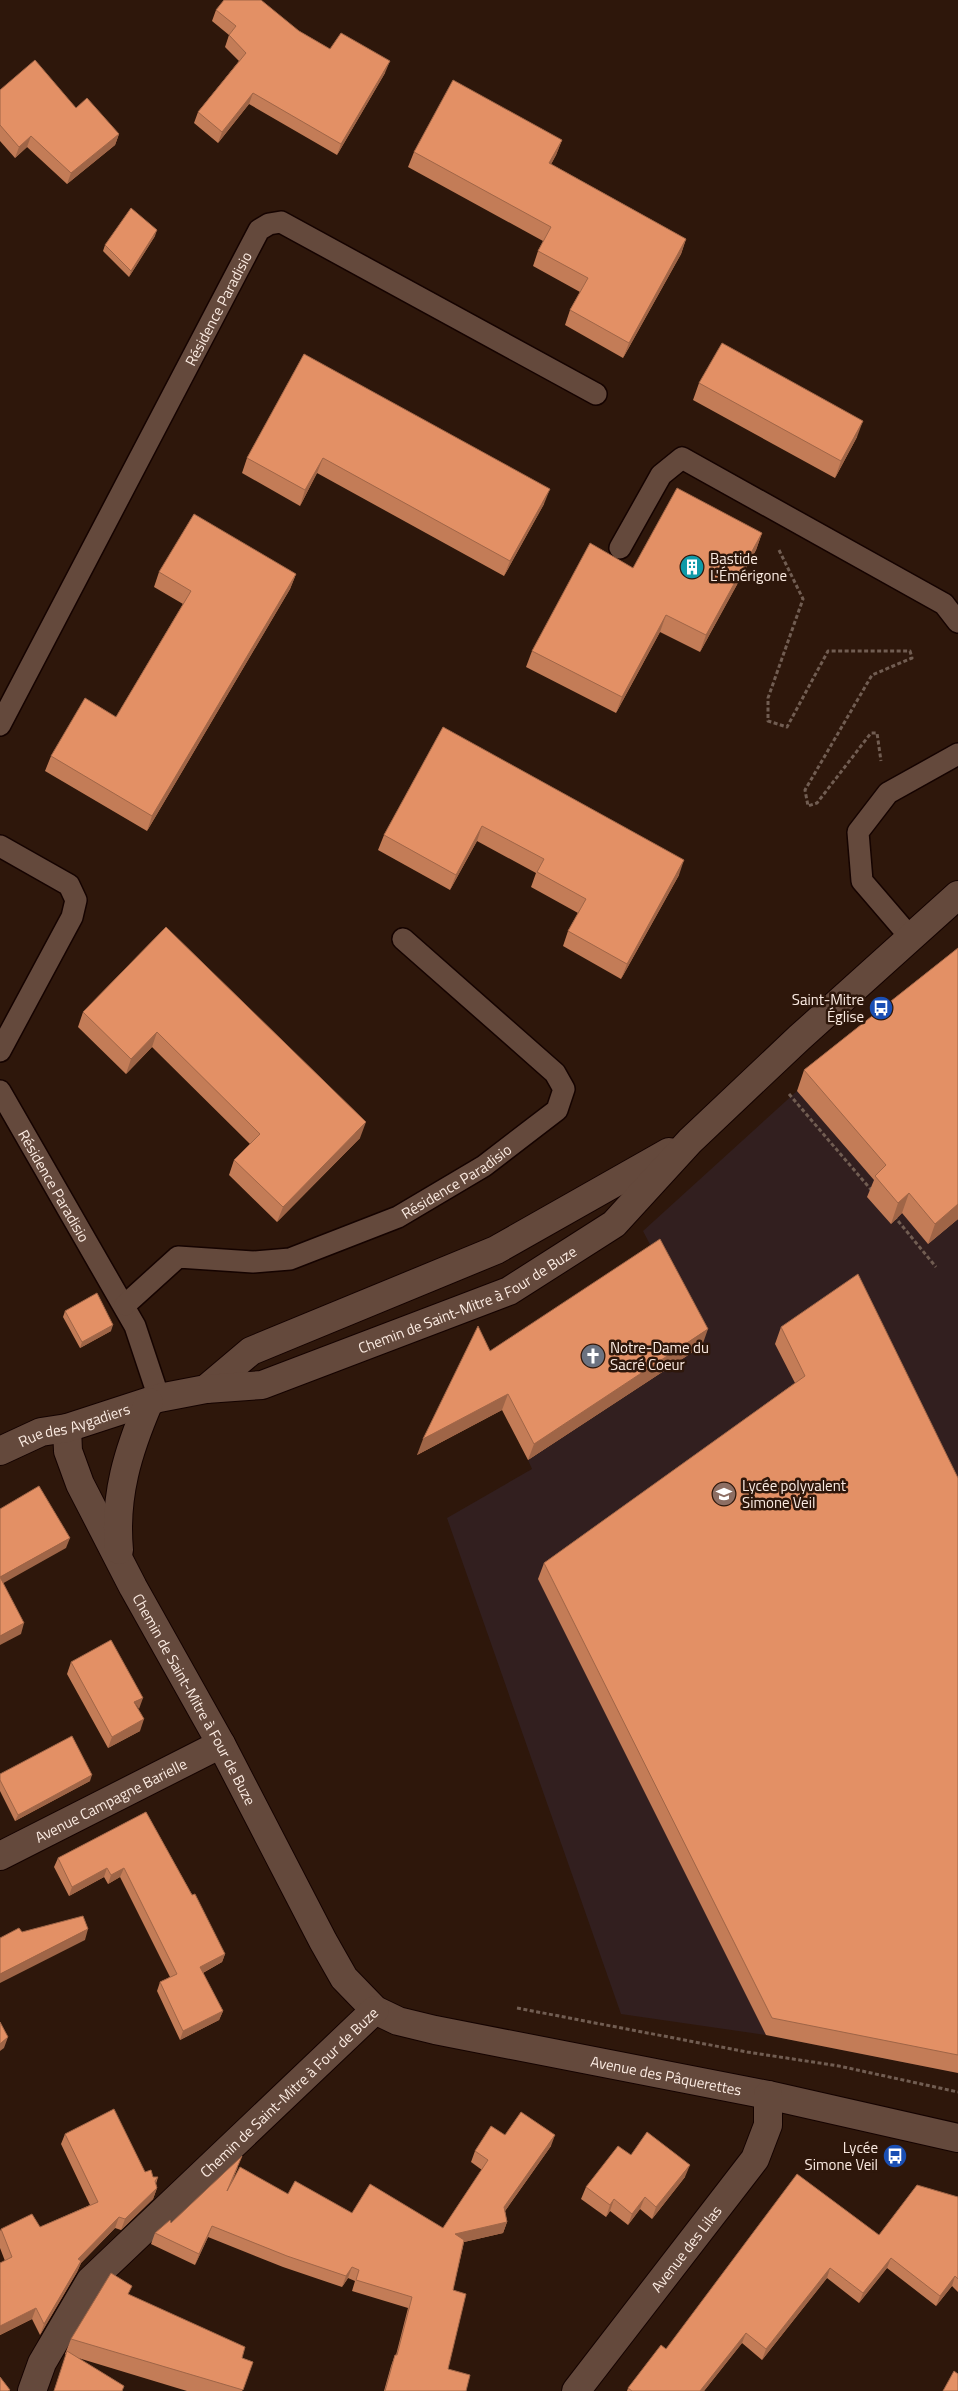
<svg xmlns="http://www.w3.org/2000/svg" width="958" height="2391" viewBox="0 0 958 2391" font-family="'Titillium Web',sans-serif">
<style>
.education{fill:#321f1f}
.lines{fill:none;stroke-linecap:round;stroke-linejoin:round}
.lane-casing{stroke:#150300;stroke-width:24}
.street-casing{stroke:#150300;stroke-width:30}
.path{stroke:#715d52;stroke-width:3;stroke-dasharray:4 2.5;stroke-linecap:butt}
.lane{stroke:#64493c;stroke-width:21}
.street{stroke:#64493c;stroke-width:28}
.wall{fill:#c37c57}
.shaded-wall{fill:#9f6547}
.building{fill:#e39065;stroke:#9f6547}
.labels{text-anchor:middle;dominant-baseline:central;stroke-width:5;stroke-linejoin:round;paint-order:stroke}
.street-label{font-size:15px;fill:#fbebe2;stroke:#2e170b}
.poi-label{font-size:15px;fill:#fbebe2;stroke:#2e170b;text-anchor:start}
</style>
<rect width="100%" height="100%" fill="#2e170b"/>
<path class="education" d="M958,962V2073L766,2035L621,2014L447,1518L532,1469L528,1460L702,1346L643,1231L797,1091Z"/>
<g class="lines">
<g class="lane-casing">
<g id="lane">
<path d="M620,548L661,475L682,458L944,604L958,622"/>
<path id="s1" d="M0,725L259,230L269,224L281,222L596,394"/>
<path d="M0,846L69,885L76,900L72,917L0,1051"/>
<path d="M911,938L862,881L858,832L888,793L958,754"/>
<path id="s2" d="M0,1091L135,1326L159,1398"/>
<path id="s3" d="M125,1305L178,1257L253,1262L290,1259L398,1217L484,1166L557,1110L564,1089L555,1073L403,939"/>
</g>
</g>
<g class="street-casing">
<g id="street">
<path d="M206,1389L251,1351L496,1250L669,1152"/>
<path id="s4" d="M67,1428L68,1451L80,1484L133,1587L221,1744L323,1941L344,1978L375,2010L398,2021L435,2030L768,2095L958,2138"/>
<path id="s5" d="M0,1451L41,1432L67,1428L159,1398L206,1389L262,1385L509,1291L614,1224L690,1141L799,1038L958,895"/>
<path d="M119,1550C114,1496 128,1451 149,1402"/>
<path id="s6" d="M0,1856L221,1744"/>
<path id="s7" d="M32,2391L42,2363L90,2281L375,2010"/>
<path id="s8" d="M576,2391L755,2159L768,2125V2095"/>
</g>
</g>
<path class="path" d="M779,550L803,599L768,698V721L787,727L828,651H910L912,658L872,675L805,790L808,806L817,803L871,733H877L881,761
M789,1094L873,1192
M894,1216L936,1267
M517,2008L747,2052L839,2066L958,2092"/>
<use href="#lane" class="lane"/>
<use href="#street" class="street"/>
</g>
<path class="wall" d="M216,10L299,31L330,49L385,73L337,155L249,104L218,143L194,123L198,112L239,61L225,47L229,35L212,21Z
M0,90L76,108L119,134L115,145L67,184L27,147L15,158L0,141Z
M562,140L556,155L551,164L686,239L681,254L623,358L565,325L570,310L580,292L533,266L538,251L543,241L408,167L414,152Z
M155,236L129,277L103,251L105,245Z
M304,354L544,504L504,576L317,473L300,506L242,473L247,458Z
M699,383L857,437L835,478L693,400Z
M762,533L756,550L700,652L660,632L616,713L526,667L532,651L633,568Z
M159,572L296,574L290,589L147,831L45,771L51,756L116,717L183,604L154,587Z
M443,727L679,875L621,979L563,946L568,931L578,913L531,887L536,873L477,841L450,890L378,850L384,835Z
M166,927L360,1138L277,1222L229,1175L234,1160L250,1144L152,1047L126,1074L78,1027L83,1012Z
M958,948V1219L928,1244L902,1213L891,1224L867,1197L874,1180L797,1091L804,1070Z
M65,1311L111,1331L80,1348L63,1317Z
M781,1327L958,1478V2073L766,2035L538,1579L544,1563L795,1383L775,1344Z
M702,1346L528,1460L502,1410L417,1455L490,1351Z
M71,1662L138,1709L140,1731L108,1748L67,1674Z
M0,1774L90,1781L15,1821L0,1791Z
M146,1812L225,1954L222,1962L203,1973L223,2011L219,2020L180,2040L157,1991L160,1982L170,1977L120,1877L108,1884L104,1877L69,1896L54,1867L58,1858Z
M65,2134L145,2172L153,2177H158L156,2184L157,2188L153,2199L121,2230L115,2228L81,2263L77,2272L40,2335L32,2319L0,2335V2263L5,2261L0,2248V2231L1,2229L40,2227L90,2205L61,2144Z
M505,2135L551,2146L505,2211L507,2222L503,2233L464,2242L453,2290L448,2369L466,2391H384L391,2366L395,2355H396L408,2308L352,2291L355,2281L348,2278L342,2287L283,2267L208,2237L195,2265L151,2244L155,2233L171,2223L238,2167L231,2184L288,2194L352,2213L443,2228L482,2170L471,2162L475,2151Z
M631,2155L685,2177L652,2219L640,2209L628,2225L610,2211L606,2217L581,2199L586,2187Z
M958,2197V2292L952,2286L936,2306L887,2268L859,2303L827,2278L762,2360L742,2343L704,2391H627L628,2388L666,2349L879,2235Z
M129,2295L242,2358L253,2362L242,2391H187L65,2354L71,2339Z"/>
<path class="shaded-wall" d="M390,61L385,73L337,155L341,144Z
M253,93L249,104L218,143L222,132Z
M119,134L115,145L67,184L71,173Z
M31,136L27,147L15,158L19,147Z
M562,140L556,155L544,178L549,163Z
M157,230L155,236L129,277L131,271Z
M686,239L681,254L623,358L629,343Z
M863,421L857,437L835,478L841,461Z
M323,458L317,473L300,506L305,490Z
M550,489L544,504L504,576L510,561Z
M762,533L756,550L700,652L706,635Z
M296,574L290,589L147,831L152,816Z
M666,615L660,632L616,713L622,697Z
M482,826L477,841L450,890L456,875Z
M684,860L679,875L621,979L627,964Z
M157,1032L152,1047L126,1074L131,1059Z
M366,1122L360,1138L277,1222L283,1207Z
M909,1193L902,1213L891,1224L898,1203Z
M958,1204V1219L928,1244L935,1224Z
M113,1325L111,1331L80,1348L82,1342Z
M708,1329L702,1346L528,1460L534,1444Z
M508,1394L502,1410L417,1455L423,1439Z
M70,1538L66,1548L0,1585V1577Z
M24,1623L21,1634L0,1645V1636Z
M143,1698L139,1709L134,1702Z
M144,1719L140,1731L108,1748L112,1737Z
M92,1775L90,1781L15,1821L18,1815Z
M107,1868L104,1877L69,1896L72,1887Z
M124,1868L120,1877L108,1884L111,1875Z
M88,1929L85,1940L0,1983V1974Z
M225,1954L222,1962L197,1976L200,1967Z
M223,2011L219,2020L180,2040L183,2031Z
M8,2037L4,2048L0,2051V2044Z
M555,2135L551,2146L500,2218L504,2207Z
M690,2165L685,2177L652,2219L656,2207Z
M157,2188L153,2199L121,2230L125,2219Z
M645,2197L640,2209L628,2225L632,2214Z
M614,2199L610,2211L606,2217L610,2205Z
M119,2217L115,2228L81,2263L77,2272L40,2335L44,2324L78,2259Z
M507,2222L503,2233L451,2245L455,2234Z
M212,2226L208,2237L195,2265L199,2254Z
M891,2258L887,2268L859,2303L863,2293Z
M352,2267L348,2278L342,2287L346,2276Z
M830,2268L827,2278L762,2360L766,2349Z
M955,2276L952,2286L936,2306L940,2296Z
M36,2308L32,2319L0,2335V2326Z
M746,2333L742,2343L704,2391H700Z"/>
<path class="building" d="M224,0H261L299,31L330,49L341,33L390,61L341,144L253,93L222,132L198,112L246,53L229,35L236,26L216,10Z
M35,60L76,108L87,98L119,134L71,173L31,136L19,147L0,125V90Z
M453,80L562,140L549,163L686,239L629,343L570,310L588,278L538,251L551,227L414,152Z
M131,208L157,230L131,271L105,245Z
M722,343L863,421L841,461L699,383Z
M304,354L550,489L510,561L323,458L305,490L247,458Z
M677,488L762,533L706,635L666,615L622,697L532,651L590,543L633,568Z
M194,514L296,574L152,816L51,756L85,698L116,717L191,591L159,572Z
M443,727L684,860L627,964L568,931L586,899L537,872L544,859L482,826L456,875L384,835Z
M166,927L366,1122L283,1207L234,1160L260,1134L157,1032L131,1059L83,1012Z
M958,948V1204L935,1224L909,1193L898,1203L875,1176L886,1165L804,1070Z
M660,1239L708,1329L534,1444L508,1394L423,1439L478,1326L490,1351Z
M858,1274L958,1478V2055L772,2018L544,1563L805,1376L781,1327Z
M97,1293L113,1325L82,1342L65,1311Z
M39,1486L70,1538L0,1577V1509Z
M0,1577L24,1623L0,1636Z
M111,1640L143,1698L134,1702L144,1719L112,1737L71,1662Z
M72,1736L92,1775L18,1815L0,1780V1774Z
M146,1812L192,1895L195,1894L225,1954L200,1967L223,2011L183,2031L160,1982L177,1974L124,1868L111,1875L107,1868L72,1887L58,1858Z
M83,1916L88,1929L0,1974V1938L19,1928L22,1932Z
M0,2022L8,2037L0,2044Z
M114,2109L145,2172L151,2170L153,2177H158L155,2181L157,2188L125,2219L119,2217L78,2259L81,2261L44,2324L36,2308L0,2326V2263L12,2257L1,2229L32,2214L40,2227L98,2202L65,2134Z
M521,2112L555,2135L504,2207L507,2222L455,2234L464,2240L453,2290L466,2294L448,2369L470,2375L466,2391H385L395,2355H397L412,2297L356,2280L359,2270L352,2267L346,2276L287,2256L212,2226L199,2254L155,2233L170,2220L171,2223L242,2156L227,2191L240,2167L288,2194L295,2181L352,2213L370,2184L443,2228L488,2160L475,2151L491,2126L505,2135Z
M647,2132L690,2165L656,2207L645,2197L632,2214L614,2199L610,2205L586,2187L618,2146L631,2155Z
M797,2174L879,2235L917,2185L958,2197V2279L955,2276L940,2296L891,2258L863,2293L830,2268L766,2349L746,2333L700,2391H632L628,2388L661,2345L666,2349Z
M111,2273L132,2286L128,2294L245,2347L242,2358L253,2362L243,2390L71,2339Z
M67,2351L124,2386L122,2391H54Z
M954,2371L958,2374V2391H943Z
M0,2377L10,2390L8,2391H0Z"/>
<defs>
<g id="building-disc" transform="scale(1.25)"><circle r="9.5" fill="#0f9aa8" stroke="#2e170b"/><path d="M-4-6H4V6H1V3H-1V6H-4ZM-2.5-4.3h1.7v1.8h-1.7ZM.8-4.3h1.7v1.8H.8ZM-2.5-1h1.7V.8h-1.7ZM.8-1h1.7V.8H.8Z" fill="#fff"/></g>
<g id="bus-disc" transform="scale(1.25)"><circle r="9.5" fill="#1a4fb4" stroke="#2e170b"/><path d="M-5-6H5V4H4V6H2V4H-2V6H-4V4H-5ZM-3.5-4V0h7V-4ZM-3.5 1.2v1.5H-2V1.2ZM2 1.2v1.5H3.5V1.2Z" fill="#fff"/></g>
<g id="church-disc" transform="scale(1.25)"><circle r="9.5" fill="#6b7280" stroke="#2e170b"/><path d="M-1.2-6h2.4v3.5h3.3v2.4h-3.3V6h-2.4V-.1h-3.3v-2.4h3.3Z" fill="#fff"/></g>
<g id="school-disc" transform="scale(1.25)"><circle r="9.5" fill="#8d6e63" stroke="#2e170b"/><path d="M0-5L7-2L0 1L-7-2ZM-4 1L0 2.5L4 1V4Q0 6-4 4Z" fill="#fff"/></g>
</defs>
<g fill-rule="evenodd">
<use href="#building-disc" x="692" y="567"/>
<use href="#bus-disc" x="881" y="1008"/>
<use href="#church-disc" x="593" y="1356"/>
<use href="#school-disc" x="724" y="1494"/>
<use href="#bus-disc" x="895" y="2156"/>
</g>
<g class="labels">
<g class="street-label">
<text stroke="none"><textPath href="#s1" startOffset="470">Résidence Paradisio</textPath></text>
<text stroke="none"><textPath href="#s3" startOffset="368">Résidence Paradisio</textPath></text>
<text stroke="none"><textPath href="#s2" startOffset="109">Résidence Paradisio</textPath></text>
<text stroke="none"><textPath href="#s5" startOffset="495">Chemin de Saint-Mitre à Four de Buze</textPath></text>
<text stroke="none"><textPath href="#s5" startOffset="79">Rue des Aygadiers</textPath></text>
<text stroke="none"><textPath href="#s4" startOffset="302">Chemin de Saint-Mitre à Four de Buze</textPath></text>
<text stroke="none"><textPath href="#s6" startOffset="124">Avenue Campagne Barielle</textPath></text>
<text stroke="none"><textPath href="#s4" startOffset="962">Avenue des Pâquerettes</textPath></text>
<text stroke="none"><textPath href="#s7" startOffset="399">Chemin de Saint-Mitre à Four de Buze</textPath></text>
<text stroke="none"><textPath href="#s8" startOffset="180">Avenue des Lilas</textPath></text>
</g>
<g class="poi-label">
<text x="710" y="558">Bastide<tspan x="710" dy="17">L'Émérigone</tspan></text>
<text x="864" y="999" text-anchor="end">Saint-Mitre<tspan x="864" dy="17">Église</tspan></text>
<text x="610" y="1347">Notre-Dame du<tspan x="610" dy="17">Sacré Coeur</tspan></text>
<text x="742" y="1485">Lycée polyvalent<tspan x="742" dy="17">Simone Veil</tspan></text>
<text x="878" y="2147" text-anchor="end">Lycée<tspan x="878" dy="17">Simone Veil</tspan></text>
</g>
</g>
</svg>
